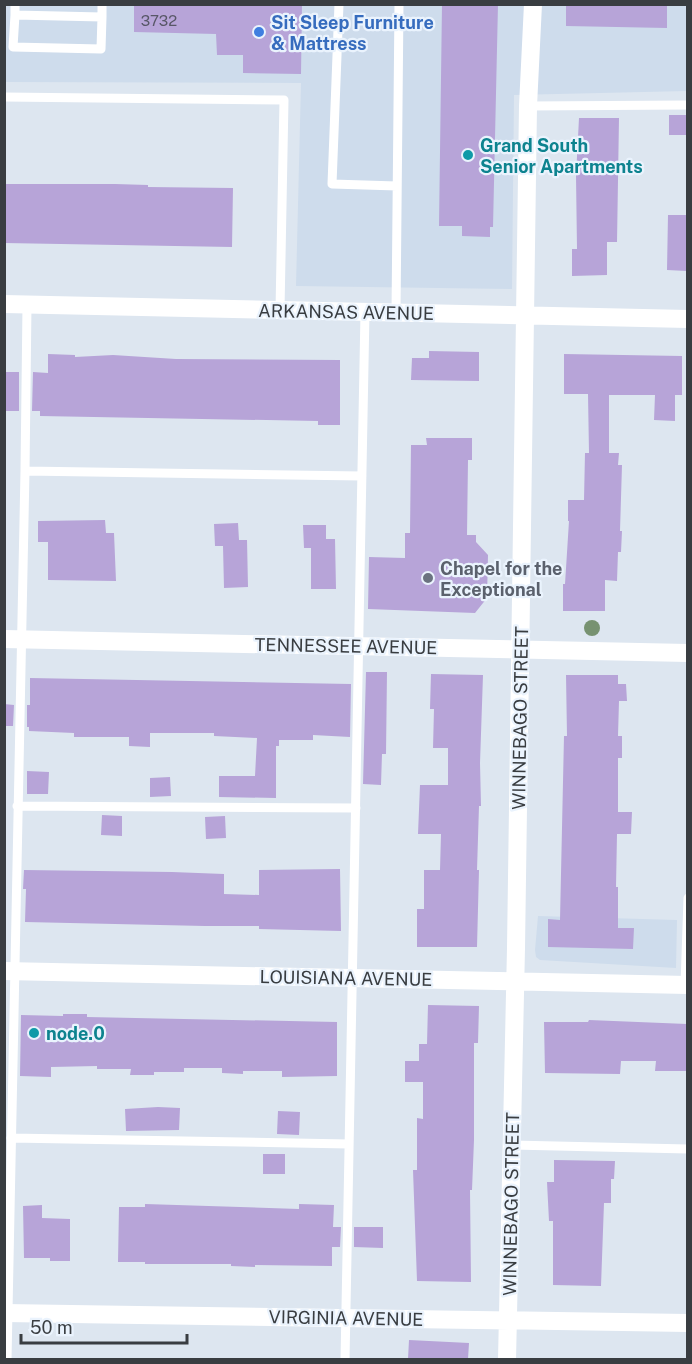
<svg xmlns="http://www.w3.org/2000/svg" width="692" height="1364" viewBox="0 0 692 1364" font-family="'Public Sans',sans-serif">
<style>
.built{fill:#cedcec}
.building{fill:#b7a4d8}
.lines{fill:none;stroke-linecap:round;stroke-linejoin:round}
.service{stroke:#fff;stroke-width:9}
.minor{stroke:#fff;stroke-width:18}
.tree{fill:#779271}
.shop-dot{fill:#3f7fe0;stroke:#eaf3fd;stroke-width:2}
.culture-dot{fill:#0f9aa8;stroke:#eaf3fd;stroke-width:2}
.worship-dot{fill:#6b7280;stroke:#eaf3fd;stroke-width:2}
.labels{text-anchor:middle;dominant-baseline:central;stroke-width:4.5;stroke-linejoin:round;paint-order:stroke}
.number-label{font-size:15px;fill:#585767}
.shop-label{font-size:18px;font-weight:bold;fill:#366cbe;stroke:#eaf3fd;text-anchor:start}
.culture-label{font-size:18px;font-weight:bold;fill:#0d838f;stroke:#eaf3fd;text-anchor:start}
.street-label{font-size:18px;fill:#393d41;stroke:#eaf3fd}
.worship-label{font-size:18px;font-weight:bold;fill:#5b616d;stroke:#eaf3fd;text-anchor:start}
</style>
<rect width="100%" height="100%" fill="#dde6f0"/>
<path class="built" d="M5,5H687V91L514,95L512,289L296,286L301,83L5,82Z
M538,916L677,920L676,968L540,960L536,957L535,950Z"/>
<path class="building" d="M134,4H302L301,74L243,73V55H217L216,34L134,32Z
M442,4H498L493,227H490V237L462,236V226H439Z
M566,4H667V28L566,26Z
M669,115H687V135H669Z
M579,118H619L617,242H607V275L572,276V249H577L576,176Z
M4,184H115L148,185V187L233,188L232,247L4,243Z
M668,215H687V271L667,270Z
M429,351L479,352V381L411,380L412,358H429Z
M48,354L75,355V357L113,355L176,359L340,360V425H318V421L40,416V411H32L33,372L48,373Z
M564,354L682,356V395H675V421L654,420L655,395H609V453H619L618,465H622L620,531H622L621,552H618L617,581L605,580V611H563V584H565L569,521H568V500H584L585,453H589L588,394H564Z
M4,372H19V411H4Z
M426,438H472V460H468L467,535H476V542L488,555L487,598L475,613L368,609L369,557L405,558V533H410L411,445H427Z
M105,520L106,533H114L116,581L48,580V542H38V521Z
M238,523L239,540H247L248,587L224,588L223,546H215L214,524Z
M303,525H326V539H335L336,589H311V548H304Z
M366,672H387L386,754H382L381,785L363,784Z
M431,674L483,675L480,763L481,806H479L477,870H479L477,947H417V909H424V870H440L441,834H418L420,785H448V748H433L434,709H430Z
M566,675H618V684H626L627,701H619L618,736H622V758H618V812H632L631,834H617L616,887H618V928H634L633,949L548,947V919L560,920L564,736H567Z
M30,678L351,684L350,737L313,735V740H279V746H276V798L219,797V776H255L257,738L214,736V733H150V747L129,746V737H74V733L29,731V727H27V705H30Z
M4,704L14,705L13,726H4Z
M27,771L49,772L48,794H27Z
M170,777L171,796L150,797V778Z
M102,815L122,816V836L101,835Z
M225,816L226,838L206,839L205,817Z
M340,869L341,931L259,929V926H205L25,922L26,889H23L24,870L172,872L224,874V894L259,895V870Z
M428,1005L479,1006L478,1043H474V1140L472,1190H470L471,1282L417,1281L413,1170H417V1118L423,1119V1082H405V1061H419V1044H427Z
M63,1014H87V1017L337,1022V1076L282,1077V1071H243V1074L222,1073V1068H184V1072H154V1075H130L131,1069H97V1066L51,1067V1077L20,1076L21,1015L63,1016Z
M589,1020L687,1024V1071H655L656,1061H621L620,1074L545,1073L544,1022H588Z
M158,1107L180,1108L179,1130L126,1131L125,1109Z
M278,1111L300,1112L299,1135L277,1134Z
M263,1154H285V1174H263Z
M554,1160L615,1161L614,1179H611V1203H604L601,1286L553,1285V1221H549L547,1182H554Z
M145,1204L299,1209V1204L334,1205L333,1227H341L340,1247H332V1266L255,1265V1267L231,1266V1264H145V1262H118L119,1207H145Z
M42,1205V1218L70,1219V1261H50V1258H24L23,1206Z
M354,1227H383V1248L354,1247Z
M409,1340L469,1343L468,1359H408Z"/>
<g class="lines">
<path class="service" d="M15,4V15L102,17V4
M339,4L332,184L397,186
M15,15L13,47L101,49L102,17
M4,97L284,100L280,310
M528,106L688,105
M396,313L399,4
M25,471L362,476
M17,806L356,808
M685,985L688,898
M11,1138L349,1144
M512,1145L688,1149
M7,1360L25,471L27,305
M345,1360L365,312"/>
<path class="minor" d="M4,304L688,319
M4,639L688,653
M4,971L688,985
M4,1313L688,1323
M507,1360L516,948L528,106L533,4"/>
</g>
<circle class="tree" cx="592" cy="628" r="8"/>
<circle class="shop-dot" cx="259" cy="32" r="6"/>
<g class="culture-dot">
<circle cx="468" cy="155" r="6"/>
<circle cx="34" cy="1033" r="6"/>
</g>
<circle class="worship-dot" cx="428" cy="578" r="6"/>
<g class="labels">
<g class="number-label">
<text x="159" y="20">3732</text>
</g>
<g class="shop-label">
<text x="271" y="22">Sit Sleep Furniture<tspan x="271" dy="21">&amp; Mattress</tspan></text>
</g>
<g class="culture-label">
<text x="480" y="145">Grand South<tspan x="480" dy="21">Senior Apartments</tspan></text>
<text x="46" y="1033">node.0</text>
</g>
<g class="street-label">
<text transform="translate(346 312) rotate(1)">ARKANSAS AVENUE</text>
<text transform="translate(346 646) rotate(1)">TENNESSEE AVENUE</text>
<text transform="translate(520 718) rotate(-89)">WINNEBAGO STREET</text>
<text transform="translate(346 978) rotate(1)">LOUISIANA AVENUE</text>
<text transform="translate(511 1204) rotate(-89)">WINNEBAGO STREET</text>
<text transform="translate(346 1318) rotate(1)">VIRGINIA AVENUE</text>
</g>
<g class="worship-label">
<text x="440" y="568">Chapel for the<tspan x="440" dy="21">Exceptional</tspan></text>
</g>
</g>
<rect width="692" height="1364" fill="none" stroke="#393d41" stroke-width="12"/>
<path d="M21 1334v9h166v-9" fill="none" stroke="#393d41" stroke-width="3"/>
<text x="30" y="1334" font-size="18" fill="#393d41" stroke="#eaf3fd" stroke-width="4.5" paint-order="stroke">50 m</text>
</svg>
